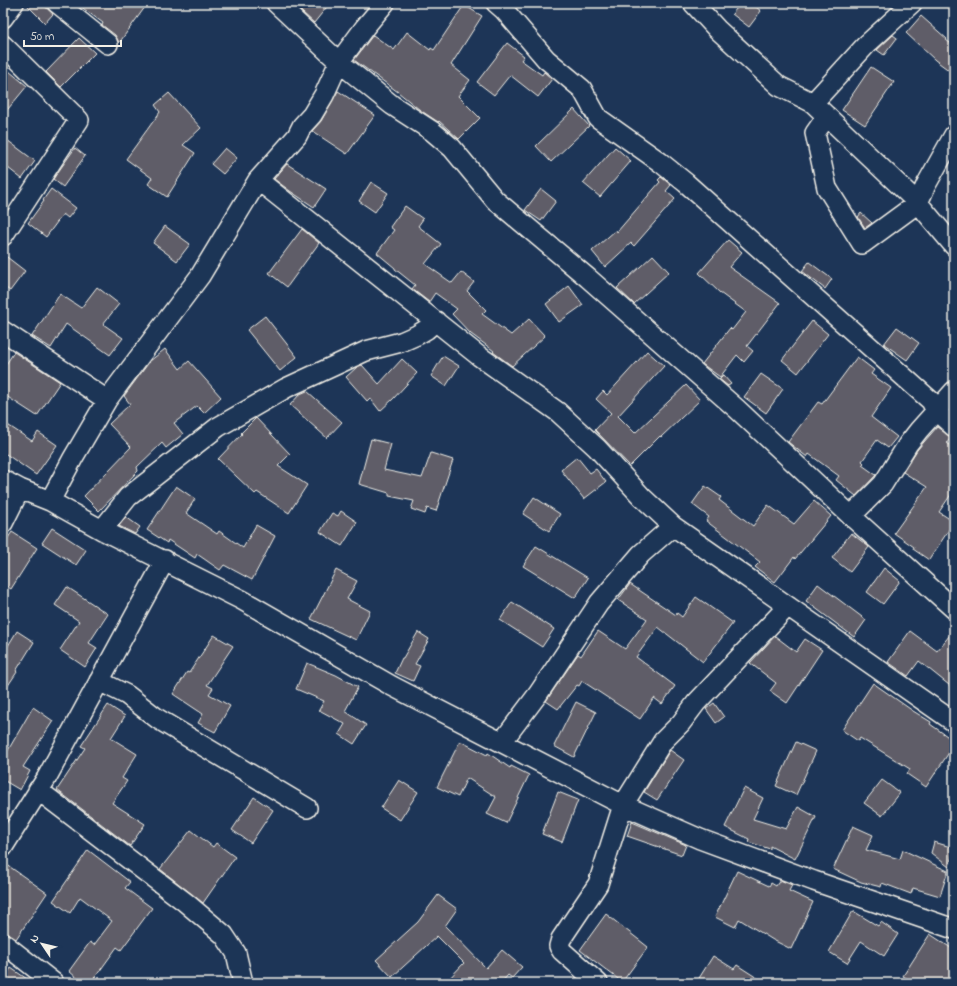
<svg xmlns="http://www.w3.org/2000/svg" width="957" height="986" viewBox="0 0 957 986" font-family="'Indie Flower',sans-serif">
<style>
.building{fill:#5e5d68;stroke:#f4f1e8}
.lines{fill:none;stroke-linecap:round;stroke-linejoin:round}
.minor-casing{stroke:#f4f1e8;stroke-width:22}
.minor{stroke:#1d3557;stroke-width:19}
</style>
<rect width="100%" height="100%" fill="#1d3557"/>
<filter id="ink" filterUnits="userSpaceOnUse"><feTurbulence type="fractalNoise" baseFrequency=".025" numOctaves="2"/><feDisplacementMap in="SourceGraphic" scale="8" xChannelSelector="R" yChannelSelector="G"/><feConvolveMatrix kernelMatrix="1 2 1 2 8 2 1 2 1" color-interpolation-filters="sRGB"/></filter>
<g filter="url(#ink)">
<path class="building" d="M25,3H41L53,14L45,23Z
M76,3H148L119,43L115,35L102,25L103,23Z
M292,3H330L314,23Z
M741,3H751L761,11L749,27L732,14Z
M464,5L482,16L451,65L470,80L458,96L480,118L459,139L439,121L438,122L420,110L398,92L354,60L373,35L394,50L407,32L430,50L431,48L434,50Z
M921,16L947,39L946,40L954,46V74L935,60L906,33Z
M893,35L897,38L884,55L877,50Z
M79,38L95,53L61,87L46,72Z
M507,43L524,56L521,60L542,75L544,72L552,79L538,97L510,75L494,95L477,82Z
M3,66L27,86L3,115Z
M871,67L894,82L865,125L842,110Z
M338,91L375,115L347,154L312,131L321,121Z
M169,93L201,128L183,145L195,153L167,197L148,184L152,178L126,159L160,112L155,105Z
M574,109L589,126L551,162L536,146Z
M3,137L35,161L22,179L3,164Z
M615,147L631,161L600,197L583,183Z
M75,148L85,156L63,187L53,179Z
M225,148L237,158L223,174L211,164Z
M287,164L326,189L314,207L290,191L274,179Z
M661,177L671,185L666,191L675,199L634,246L631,243L605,267L592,251L616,230L617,232L660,182L658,180Z
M371,182L388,193L375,212L359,201Z
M51,189L76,208L68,218L63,214L46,237L28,223L44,201L43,200Z
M541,189L556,201L541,221L525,210Z
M405,206L423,219L418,226L441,244L425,264L452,283L461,272L474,282L467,291L486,310L482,314L511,335L529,319L545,336L512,366L493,352L494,351L471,334L452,314L457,309L435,293L429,302L412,289L415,285L395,269V268L377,253L394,230L390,227Z
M861,213L872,223L865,228L858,217Z
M165,226L190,244L177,261L153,243Z
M302,229L319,243L287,287L269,273Z
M728,240L742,252L729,267L780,303L747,346L753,351L744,362L737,355L720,377L702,364L730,328L732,330L746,312L720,293L699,273Z
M3,254L25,271L10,291L3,286Z
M653,255L669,272L634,304L617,288Z
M809,262L832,279L825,289L802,271Z
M569,286L583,305L559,322L546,304Z
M97,287L119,304L103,324L123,338L110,355L66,324L51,348L32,336L60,294L81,308Z
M265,316L297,357L280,371L247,330Z
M812,321L828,334L798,373L782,360Z
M897,327L919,343L907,360L884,344Z
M165,349L180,369L189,361L221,397L204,413L197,406L174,423L183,434L166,448L162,443L137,467L138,471L99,511L84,496L131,447L109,424L130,404L124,396L150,361Z
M647,351L664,366L618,416L635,433L686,385L700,400L661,437L660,436L630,466L595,430L611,413L596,399L603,391L607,395Z
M14,352L60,382L37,416L3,394V369Z
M443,356L459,366L446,386L431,376Z
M857,357L874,370L871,374L891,388L871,417L897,437L888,448L877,440L862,461L864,463L862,465L876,475L856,496L836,480L839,476L809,454L807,457L788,442L818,402L822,404Z
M402,359L417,373L393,399L380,411L370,398L367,401L346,377L357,367L362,365L379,384Z
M761,374L783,389L766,413L744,397Z
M723,375L731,384L728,386L719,379Z
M307,391L342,422L327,438L290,405L300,394Z
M256,418L290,454L278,466L307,485L289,513L257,492L255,494L218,459L242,434L241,433Z
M3,422L32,441L38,432L57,445L36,475L3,452Z
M937,427L951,437L947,443L954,448V490L939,512L954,522L929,560L913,549L914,547L894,533L927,487L903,472L917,450Z
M371,439L391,444L384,470L422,478L431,453L453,460L436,511L427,508L425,514L411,509L414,501L389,496V493L359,484Z
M577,457L590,473L596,469L606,482L584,499L561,470Z
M176,486L195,499L186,513L217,534L219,531L243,548L256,525L275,536L252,580L224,565L220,570L197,554L195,558L168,540L167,543L147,530Z
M705,486L721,497L719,500L753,526L768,505L794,524L814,501L831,516L795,559L794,557L775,582L755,567L760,562L706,521L709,517L692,504Z
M534,497L560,514L549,531L523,514Z
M341,511L357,522L342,546L320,532L332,513L338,516Z
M126,517L140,527L135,534L119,526Z
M52,528L86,550L76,565L42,543Z
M12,532L37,548L11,589L3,584V545Z
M851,533L869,547L850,572L832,558Z
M536,546L588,578L575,598L523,566Z
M884,568L900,581L883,604L867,592Z
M336,570L357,581L347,599L370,611L356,640L311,619Z
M630,584L676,615L677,613L682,617L696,597L733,623L703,662L658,627L636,657L675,686L662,704L654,698L640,719L582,681L579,686L577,685L558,709L546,701L578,654L581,656L598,631L625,649L647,619L618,600Z
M818,584L866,620L854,637L806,601Z
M67,587L108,614L89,643L97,648L85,667L60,650L79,621L55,605Z
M512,602L554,629L542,647L500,620Z
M954,630V689L919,661L908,676L888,662L910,631L937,651Z
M17,631L34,642L16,671L17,672L3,693V654Z
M418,632L429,639L415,664L420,666L413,681L395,673L402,658H403Z
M214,635L233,646L207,685L213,688L209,694L230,706L215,732L198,723L203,714L173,694L187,672L189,673Z
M775,636L796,652L805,639L822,650L787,703L770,691L776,683L750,663Z
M307,663L336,675L358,687L345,711L366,725L354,744L339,734L345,724L319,710L324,701L296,689Z
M873,683L913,711L931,722L930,724L954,741V745L926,787L907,774L910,769L860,738L858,741L842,730Z
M576,702L596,712L574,757L554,746Z
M714,703L724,717L716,723L706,709Z
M108,705L125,716L111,738L137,754L122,778L127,781L112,803L145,824L130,846L57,790L85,748L81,746Z
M33,707L53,721L23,767L30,771L20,790L3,780V759Z
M460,741L487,755L488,753L510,768L511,766L529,775L506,823L487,814L496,797L467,778L458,797L437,787Z
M796,742L816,751L796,795L776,786Z
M670,750L684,760L657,800L644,792Z
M399,780L418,792L400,820L381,808Z
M882,780L900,793L882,816L864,803Z
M744,788L763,798L753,819L786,829L798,807L816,817L795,859L770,846V849L748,842L749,839L725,827Z
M558,792L578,800L562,842L542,834Z
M254,797L273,810L251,843L232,830Z
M632,822L686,845L682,855L627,836Z
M853,826L873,835L866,850L900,859L903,850L948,871L940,896L913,888L911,894L882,883L881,887L861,882L833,869Z
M191,830L213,847L216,843L235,857L203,903L160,869Z
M934,842L954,848L949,867L931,853Z
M88,850L130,882L125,888L152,908L121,950L117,947L91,983H74L77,978L69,971L90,942L94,945L112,921L80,897L70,913L53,901Z
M3,862L47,893L16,939L3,930Z
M737,871L769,886L771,883L776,886L780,880L792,885L789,891L813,902L791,949L773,940L739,919L735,927L715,917Z
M438,895L457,909L445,926L486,968L502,950L522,967L512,978L508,975L501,983H445L464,963L437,936L392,977L376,960L418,922Z
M853,911L878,926L881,922L898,934L884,956L861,941L847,963L829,952Z
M606,914L648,947L622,982L580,950Z
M930,934L954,950V983H914L903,976Z
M713,956L734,969L737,965L765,983H696Z
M11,968L33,983H3V980Z"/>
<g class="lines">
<g class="minor-casing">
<path id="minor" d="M57,3L108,44
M276,3L339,62L392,105L432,131L452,148L495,200L588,278L737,409L851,516L954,609
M496,3L504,10L546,59L582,89L598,118L660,162L686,183L931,401L936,411L954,427
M693,3L717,29L779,86L813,103L918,203L954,246
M3,18L14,3
M3,45L79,120L3,236
M813,103L866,45L912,3
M827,116L815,133L827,188L862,244L918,203L926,185L954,135
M258,180L479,356L558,412L597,448L642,497L673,526L954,722
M3,331L107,400
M3,480L20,489L50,501L102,530L242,600L392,686L623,805L700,839L814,881L954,929
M50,501L73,458L107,400L200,276L258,180L297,136L302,126L312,115L324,95L339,62L365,27L385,3
M851,516L883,484L908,444L919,430L954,391
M3,523L20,489
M102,530L128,497L218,427L286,388L366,351L401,342L417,335L427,329L436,321
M99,681L127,695L158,719L307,808
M502,742L538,694L599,603L641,554L673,526
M38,790L185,902L224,935L236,953L243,983
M3,847L46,779L165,560
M3,943L54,983
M598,983L562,951L559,946L561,939L598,884L623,805L663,741L681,723L696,703L788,606"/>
</g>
<use href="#minor" class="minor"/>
</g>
</g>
<rect width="957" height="986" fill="none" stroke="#1d3557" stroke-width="16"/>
<rect x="8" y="8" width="941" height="970" fill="none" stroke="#f4f1e8" stroke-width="1.5" filter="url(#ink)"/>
<g transform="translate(42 944) rotate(305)" stroke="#1d3557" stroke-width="3" paint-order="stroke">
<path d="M0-3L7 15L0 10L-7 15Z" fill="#f4f1e8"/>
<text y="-6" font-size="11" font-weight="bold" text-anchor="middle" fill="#f4f1e8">N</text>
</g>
<path d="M24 40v6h97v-6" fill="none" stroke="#f4f1e8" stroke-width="2"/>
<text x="30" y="40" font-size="12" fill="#f4f1e8" stroke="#1d3557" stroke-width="3" paint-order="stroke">50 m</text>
</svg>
